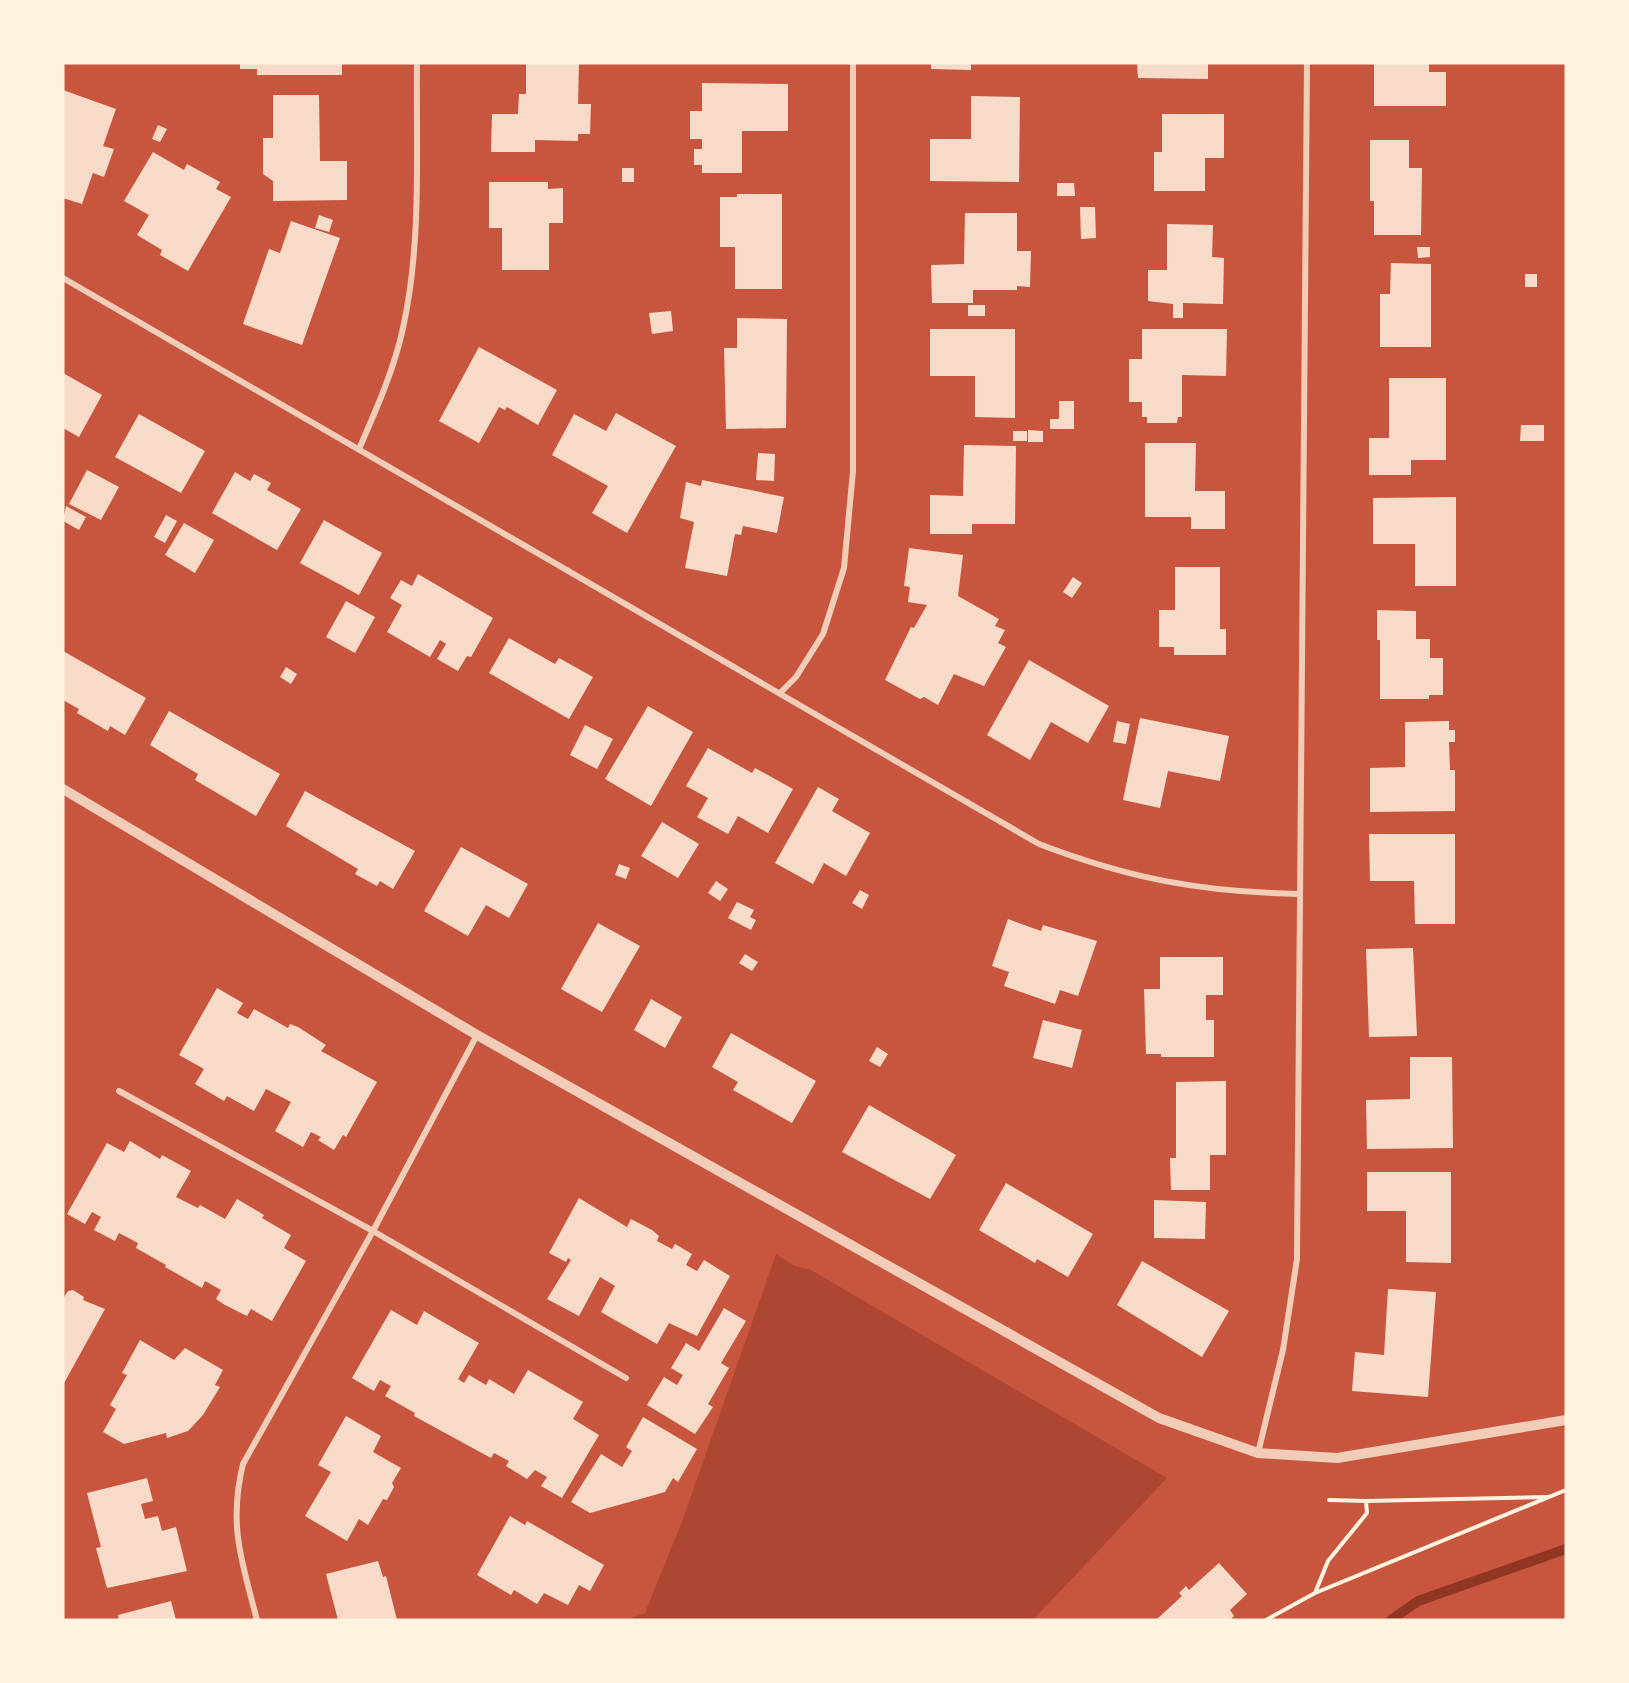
<svg xmlns="http://www.w3.org/2000/svg" width="1629" height="1683" viewBox="0 0 1629 1683" font-family="Barlow,sans-serif">
<style>
.green{fill:#ae4732}
.lines{fill:none;stroke-linecap:round;stroke-linejoin:round}
.stream{stroke:#8f3625;stroke-width:10}
.building{fill:#f7dbc8}
.path{stroke:#fff3e0;stroke-width:4}
.minor{stroke:#f1ccb7;stroke-width:6}
.tertiary{stroke:#f1ccb7;stroke-width:10}
</style>
<rect width="100%" height="100%" fill="#c8553d"/>
<path class="green" d="M776,1254L795,1266L811,1270L1167,1478L1033,1620H626L645,1613L683,1519Z"/>
<g class="lines">
<path class="stream" d="M1391,1620L1418,1601L1566,1549"/>
</g>
<path class="building" d="M240,63H342V75H257V69H240Z
M526,63H579L578,104H591L590,134H578V141L535,140V152H491L492,114H518L519,94H526Z
M931,63H971V70L931,69Z
M1137,63H1208V79L1138,78Z
M1374,63H1429V72H1446V106H1374Z
M702,83L788,84V131H742V173H702V165H694V149H702V139H690V111H702Z
M63,90L116,109L103,146L114,149L104,177L93,173L82,204L63,198Z
M273,95H319L320,161H347V200L273,201V181L263,174V138H273Z
M971,96L1020,97L1019,182L930,181V139H971Z
M1162,114H1224V158H1205V191H1154V152H1162Z
M158,125L167,129L160,142L152,139Z
M1370,140H1409V168H1422L1421,235H1374V201H1370Z
M153,152L184,170L187,164L220,182L216,189L231,197L188,271L160,255L162,250L137,235L149,215L124,201Z
M622,168H634V182H622Z
M489,182H548V189L563,188V223H549V270H502V228H489Z
M1057,183H1074L1075,196H1057Z
M737,194H782V289H735V247H720V197H737Z
M1080,207H1095L1096,238L1081,239Z
M965,213H1017V251H1031L1030,287L1017,286V290H973V303H932L931,265L964,264Z
M319,215L333,220L329,232L315,228Z
M291,221L340,238L302,345L243,324L269,249L280,253Z
M1167,224L1213,225L1212,257L1224,258L1223,304L1183,303V318H1173V304L1148,301V270H1167Z
M1417,247H1430V257L1418,258Z
M1391,263L1431,264V347H1380V294H1390Z
M1525,274H1537V287H1525Z
M968,305H985V316H968Z
M671,311L673,331L652,334L649,313Z
M737,318L787,319L786,428L726,429L724,348H737Z
M930,329H1015V418L975,417V376H930Z
M1142,329H1227L1226,376L1182,375V417H1178L1177,423H1147V417H1142V402H1129V359H1142Z
M479,347L557,390L538,425L507,407L505,410L499,407L479,443L439,421Z
M63,373L102,395L79,437L63,428Z
M1389,378H1446V460H1411V475H1369V438H1389Z
M1059,401H1074V429H1050V419H1059Z
M616,413L676,446L627,533L592,513L608,486L552,455L574,414L606,431Z
M139,414L205,451L181,493L115,457Z
M1521,425H1544V441H1520Z
M1028,430L1043,431V442H1028Z
M1013,431H1027V441H1013Z
M1145,443H1196L1195,491H1225V529H1191V517H1145Z
M964,445L1016,446L1015,524H972V534H930V495L963,496Z
M758,453L775,454L774,481L756,480Z
M87,470L119,487L101,520L69,504Z
M235,472L250,481L254,474L271,483L267,490L301,509L277,550L212,513Z
M702,480L784,497L777,533L743,526L741,535L735,534L727,576L685,568L694,522L680,518L686,482L701,486Z
M1456,497V586H1415V544H1373V498Z
M66,506L86,517L79,530L63,521Z
M166,515L177,521L165,543L154,537Z
M324,520L382,553L359,595L300,563Z
M184,523L214,540L195,573L165,555Z
M909,548L963,555L958,596L999,619L995,626L1005,630L998,643L1006,647L984,686L954,674L938,705L924,697L920,699L885,680L911,627L914,628L927,605L908,602L910,587L904,586Z
M1175,567H1220V629H1226V655H1174V647H1159V610H1175Z
M418,574L493,618L471,657L467,656L458,671L437,659L446,644L440,640L430,657L387,632L402,605L390,598L401,580L412,586Z
M1073,577L1082,583L1072,598L1063,592Z
M346,601L375,617L355,653L326,637Z
M1377,610L1416,611V639H1430V658H1443V695H1429V699H1380V640H1377Z
M509,638L555,664L559,658L593,677L569,719L489,673Z
M63,651L146,698L125,735L110,726L108,731L77,713L79,709L63,700Z
M1029,660L1109,706L1088,743L1051,722L1030,760L987,735Z
M286,667L297,674L291,684L280,677Z
M648,706L693,732L651,806L605,779Z
M169,711L280,774L256,816L195,780L198,774L150,745Z
M1140,718L1229,736L1220,781L1168,771L1160,808L1123,800Z
M1117,721L1130,724L1126,744L1113,742Z
M1449,721V730H1455V742H1449L1450,770H1455V811L1370,812V768L1405,767V722Z
M585,725L613,739L597,769L570,755Z
M708,748L752,773L755,768L793,789L768,833L738,816L728,834L697,817L708,798L686,786Z
M818,787L839,799L832,811L870,833L846,876L824,863L813,884L775,863Z
M305,791L415,851L393,889L380,881L377,886L355,874L358,869L286,826Z
M662,822L699,844L678,878L641,856Z
M1369,834H1455V924H1415L1414,881H1370Z
M461,847L528,884L509,918L486,905L468,936L424,911Z
M619,864L630,868L626,879L615,875Z
M716,881L728,889L720,901L708,893Z
M860,890L869,895L862,909L852,903Z
M737,902L754,910L750,917L756,920L751,930L728,918Z
M1008,919L1041,931L1043,925L1097,941L1078,996L1060,990L1055,1004L1004,986L1009,972L992,966Z
M598,923L640,946L602,1012L561,989Z
M1413,948L1417,1036L1369,1037L1366,949Z
M745,954L758,962L752,971L739,963Z
M1160,957H1223V995H1206V1020H1214V1057H1161V1054H1146L1144,989H1160Z
M217,988L243,1003L237,1013L248,1019L254,1009L288,1028L290,1024L298,1027L326,1045L321,1051L377,1082L346,1137L343,1135L334,1150L318,1140L321,1137L311,1132L303,1147L275,1131L291,1102L266,1089L254,1111L227,1096L224,1101L195,1084L204,1069L179,1055Z
M651,999L682,1017L665,1048L634,1030Z
M1043,1020L1082,1030L1072,1068L1033,1058Z
M731,1033L816,1081L792,1123L733,1090L738,1082L712,1067Z
M877,1047L888,1054L880,1067L869,1061Z
M1410,1057H1452L1453,1148L1367,1149L1366,1100L1410,1099Z
M1226,1081V1155H1210V1190H1171L1170,1158H1176V1082Z
M869,1105L956,1155L930,1199L842,1152Z
M130,1141L160,1159L162,1155L191,1171L176,1197L198,1208L200,1205L225,1219L237,1199L264,1215L262,1218L291,1235L284,1248L306,1261L272,1321L251,1309L247,1316L225,1305L216,1299L221,1290L205,1281L202,1288L165,1267L166,1265L136,1248L138,1243L119,1233L115,1241L94,1230L101,1217L92,1212L85,1224L67,1214L107,1143L124,1152Z
M1367,1172H1451V1263L1406,1262V1211H1367Z
M1006,1183L1093,1234L1068,1277L1037,1259L1035,1263L979,1230Z
M579,1198L627,1227L631,1219L652,1230L659,1236L657,1241L672,1249L675,1244L692,1254L686,1265L697,1271L704,1260L730,1276L697,1336L669,1323L657,1344L601,1312L615,1286L600,1277L579,1316L547,1299L571,1260L568,1258L566,1262L549,1253Z
M1154,1200L1206,1202L1205,1239L1154,1238Z
M1142,1261L1229,1311L1202,1357L1117,1305Z
M1388,1289L1436,1292L1428,1397L1352,1391L1355,1352L1384,1355Z
M73,1290L84,1297L83,1300L105,1309L63,1385V1299L68,1291Z
M724,1308L746,1321L721,1363L729,1368L708,1404L713,1407L695,1434L647,1405L664,1377L677,1385L683,1375L671,1368L686,1343L699,1351Z
M391,1310L417,1325L424,1311L479,1343L458,1379L464,1383L469,1375L486,1385L489,1379L514,1394L528,1370L583,1402L573,1419L599,1435L562,1498L541,1486L547,1477L535,1470L527,1479L506,1466L509,1461L494,1453L491,1458L414,1416L415,1413L385,1396L391,1386L380,1380L374,1391L352,1378Z
M140,1340L174,1360L185,1348L223,1370L215,1385L220,1387L203,1415L188,1431L167,1438L166,1433L124,1444L103,1432L116,1409L110,1405L127,1375L122,1373Z
M346,1416L381,1436L373,1452L401,1468L392,1483L394,1487L387,1500L383,1499L368,1525L359,1519L347,1541L305,1516L331,1472L318,1465Z
M643,1417L697,1449L678,1482L673,1478L665,1492L590,1513L571,1502L601,1454L622,1467L632,1451L626,1447Z
M147,1478L153,1501L141,1504L145,1519L158,1516L162,1531L176,1527L187,1571L107,1588L96,1548L101,1547L87,1493Z
M510,1516L525,1525L527,1521L604,1565L590,1591L579,1585L568,1605L544,1593L537,1604L514,1590L511,1595L477,1575Z
M378,1561L383,1577L386,1576L397,1620H338L326,1574Z
M1219,1563L1247,1594L1230,1610L1234,1616L1230,1620H1156L1182,1596L1179,1593L1186,1586L1189,1590Z
M171,1601L176,1620H119L118,1615Z"/>
<g class="lines">
<path class="path" d="M1366,1501L1548,1497
M1315,1593L1328,1561L1367,1513L1366,1501L1329,1500
M1266,1620L1315,1593L1566,1490"/>
<path class="minor" d="M63,278L1039,844C1130,879 1202,892 1299,894
M359,449C376,410 394,370 403,328C422,242 416,151 417,63
M780,693L796,677L823,634L844,568L853,471V63
M119,1091L373,1231L626,1378
M1258,1453L1283,1350L1297,1259L1307,63
M257,1620C242,1562 228,1525 243,1464L373,1231L477,1035"/>
<path class="tertiary" d="M63,789L477,1035L1159,1418L1258,1453L1337,1458L1566,1420"/>
</g>
<rect width="1629" height="1683" fill="none" stroke="#fff3e0" stroke-width="129"/>
</svg>
